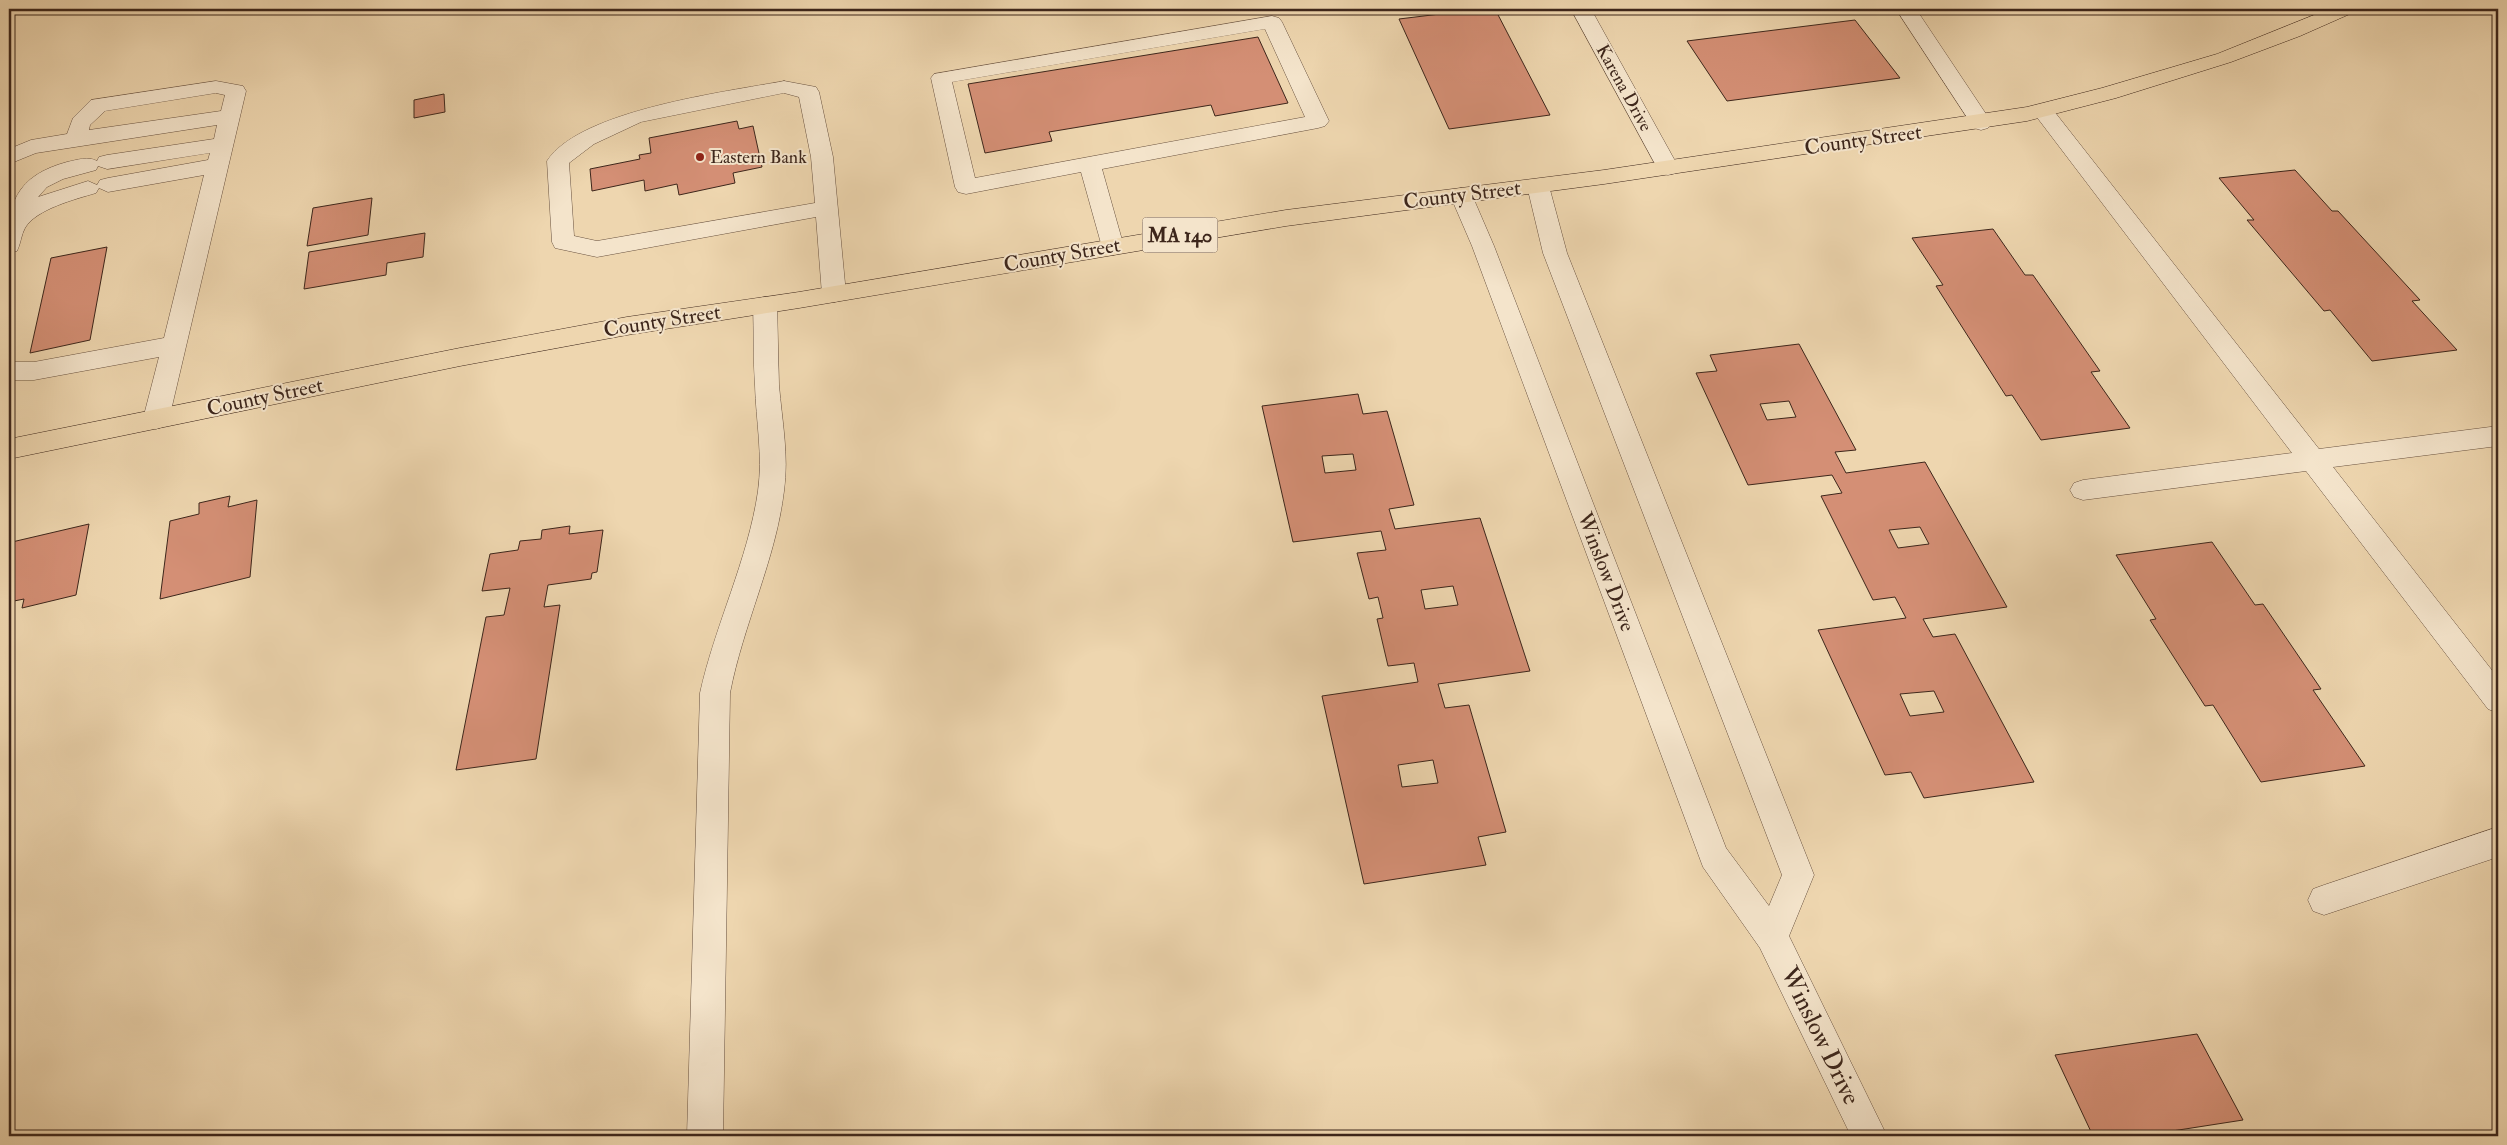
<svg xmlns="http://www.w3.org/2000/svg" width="2507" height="1145" viewBox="0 0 2507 1145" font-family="'IM FELL Double Pica',serif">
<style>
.building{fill:#d48f75;stroke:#3d261b;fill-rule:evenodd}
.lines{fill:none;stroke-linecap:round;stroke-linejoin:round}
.minor-casing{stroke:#695240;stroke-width:1}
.major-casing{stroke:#3d261b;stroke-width:1}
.minor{fill:#f4e4cb;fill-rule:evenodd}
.major{fill:#eed6af;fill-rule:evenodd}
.poi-dot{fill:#8f2418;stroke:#f4e4cb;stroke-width:2}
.labels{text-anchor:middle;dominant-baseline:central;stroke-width:4;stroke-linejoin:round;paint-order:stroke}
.far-street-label{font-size:18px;fill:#3d261b;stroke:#f4e4cb}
.far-poi-label{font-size:18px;fill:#3d261b;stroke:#f4e4cb;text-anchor:start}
.shield{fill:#f4e4cb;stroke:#745f50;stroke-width:1}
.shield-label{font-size:20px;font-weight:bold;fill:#3d261b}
.street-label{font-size:21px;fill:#3d261b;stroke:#f4e4cb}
.near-street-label{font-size:25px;fill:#3d261b;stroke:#f4e4cb}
</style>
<rect width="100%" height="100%" fill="#eed6af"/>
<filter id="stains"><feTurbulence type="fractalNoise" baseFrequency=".004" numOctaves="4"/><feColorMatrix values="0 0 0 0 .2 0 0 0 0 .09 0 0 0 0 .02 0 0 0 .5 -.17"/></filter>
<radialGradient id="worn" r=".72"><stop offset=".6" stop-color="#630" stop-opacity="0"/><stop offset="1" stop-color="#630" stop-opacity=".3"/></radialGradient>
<path class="building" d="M1481,9H1495L1550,115L1449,129L1399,19Z
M1855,20L1900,78L1727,101L1687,41Z
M1258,37L1288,103L1215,116L1211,105L1049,132L1052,141L985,153L968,84Z
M444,94L445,112L414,118V100Z
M737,121L739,129L753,126L762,167L733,173L735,183L679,195L677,184L645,191L644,180L592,191L590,169L640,159L639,155L651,153L649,138Z
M2295,170L2332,211H2338L2420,300L2412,301L2457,350L2372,361L2330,310L2324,311L2247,220H2254L2219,178Z
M372,198L368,235L307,246L313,208Z
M1993,229L2025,275H2033L2100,371L2091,372L2130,428L2041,440L2012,395L2006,396L1936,286L1943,285L1912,238Z
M425,233L423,257L387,263L386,275L304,289L309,252Z
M107,247L90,340L30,353L51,258Z
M1799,344L1856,450L1835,452L1846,473L1925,462L2007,607L1923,619L1933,637L1955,634L2034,782L1924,798L1911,772L1885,775L1818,630L1906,618L1895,597L1873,600L1821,496L1842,493L1832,475L1748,485L1696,373L1717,371L1710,355ZM1789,401L1796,417L1767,420L1760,404ZM1920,527L1929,544L1898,548L1889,530ZM1934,691L1944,712L1910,716L1900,694Z
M1358,394L1363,414L1387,411L1414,505L1389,509L1395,529L1480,518L1530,671L1438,684L1445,708L1469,705L1506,832L1478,837L1486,865L1364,884L1322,696L1418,682L1414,663L1388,666L1377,619L1383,618L1378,597L1369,599L1357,553L1386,550L1381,531L1293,542L1262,406ZM1353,454L1356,470L1325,473L1322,456ZM1453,586L1458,605L1425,609L1421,590ZM1433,760L1438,783L1402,787L1398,765Z
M230,496L228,507L257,500L250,577L160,599L170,521L199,514V503Z
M89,524L76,595L22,608L24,599L9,602V555L12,542Z
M570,526L569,534L603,530L597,572L592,573L591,579L548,585L544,607L560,605L536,759L456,770L486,617L504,615L510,588L482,591L490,554L518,550L520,541L541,539L542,530Z
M2212,542L2255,605L2263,604L2321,689L2313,690L2365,766L2261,782L2213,705L2205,706L2150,620L2156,619L2116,555Z
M2197,1034L2243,1120L2140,1136H2093L2055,1055Z"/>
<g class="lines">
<g class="minor-casing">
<path id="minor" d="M1571,9H1591L1679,168L1676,173L1668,175L1660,173Z
M1896,9H1916L1992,123L1988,128L1981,130L1974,128Z
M1272,16L1279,18L1282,22L1329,121L1325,126L1318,128L1102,169L1124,247L1121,253L1113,255L1105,253L1102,247L1081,172L966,194L958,192L955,187L931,78L934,74ZM1265,29L1305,117L975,178L952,82Z
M216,81L243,86L246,91L169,419L165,426L156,429L147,426L143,419L159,357L34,380H9V362H34L164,338L204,175L108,192L99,188L96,193C76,199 36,209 25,228C21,235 21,243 17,251L9,253C6,204 16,176 67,162C77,160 88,156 97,161L99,157L107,155L214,139L217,125L36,153L9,164V149L31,140L67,134L73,118L91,100ZM216,93L225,95L221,111L89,130L90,125L105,111ZM210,153L208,160L108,178L100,180L97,185L88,181L38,197L47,187L63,179L96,170L98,166L107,169Z
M784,81L816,87L819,92L833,157L846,294L842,300L834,302L826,300L822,294L816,217L597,257L555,248L552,242L547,161C580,110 726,92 784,81ZM784,93L799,97L811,157L815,203L597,241L574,236L569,163L594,144L641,122Z
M2043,104L2050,106L2319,449L2498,426V446L2333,467L2498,678V713L2488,709L2306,471L2083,500L2074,497L2070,490L2074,483L2083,480L2292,453L2036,116L2032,111L2036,106Z
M1538,179L1546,181L1549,186L1567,253L1814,875L1789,936L1887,1136H1851L1760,948L1703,867L1472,246L1450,195L1453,190L1461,188L1469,190L1472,195L1494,246L1726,848L1769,906L1782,875L1543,253L1527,186L1530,181Z
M765,297L773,299L777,305C778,332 778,358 779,385C782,421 789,455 784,491C776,559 743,625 730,693L723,1136H687L700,693C715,625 748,560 758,491C763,455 756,421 755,385C753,358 754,332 753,305L757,299Z
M2498,827V857L2324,915L2313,911L2308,900L2313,889L2324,885Z"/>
</g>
<g class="major-casing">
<path id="major" d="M2329,9H2355L2352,13L2300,36L2231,62L2116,98L2027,121L1604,184L1286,226L799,308L627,335L460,366L9,459V439L460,348L627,317L799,292L1286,210L1604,170L2027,107L2102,88L2217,54Z"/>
</g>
<use href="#minor" class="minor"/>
<use href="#major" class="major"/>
</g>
<circle class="poi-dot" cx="700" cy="157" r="5"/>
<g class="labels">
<g class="far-street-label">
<text transform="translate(1624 88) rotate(61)">Karena Drive</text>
</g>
<g class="far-poi-label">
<text x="710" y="157">Eastern Bank</text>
</g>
<rect class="shield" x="1142.5" y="217.5" width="75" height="35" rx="4"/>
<g class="shield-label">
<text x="1180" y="235">MA 140</text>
</g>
<g class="street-label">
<text transform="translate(1863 140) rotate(-8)">County Street</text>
<text transform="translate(1462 195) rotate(-7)">County Street</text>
<text transform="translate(1062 255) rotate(-10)">County Street</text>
<text transform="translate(662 321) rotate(-9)">County Street</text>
<text transform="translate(265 397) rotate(-12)">County Street</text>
<text transform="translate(1606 572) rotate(69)">Winslow Drive</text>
</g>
<g class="near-street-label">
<text transform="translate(1820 1036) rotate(64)">Winslow Drive</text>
</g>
</g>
<rect width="2507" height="1145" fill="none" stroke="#eed6af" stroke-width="30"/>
<rect x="10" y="10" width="2487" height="1125" fill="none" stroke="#3d261b" stroke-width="2.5"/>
<rect x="15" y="15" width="2477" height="1115" fill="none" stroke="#3d261b"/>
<rect width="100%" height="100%" filter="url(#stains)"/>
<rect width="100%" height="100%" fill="url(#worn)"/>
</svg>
